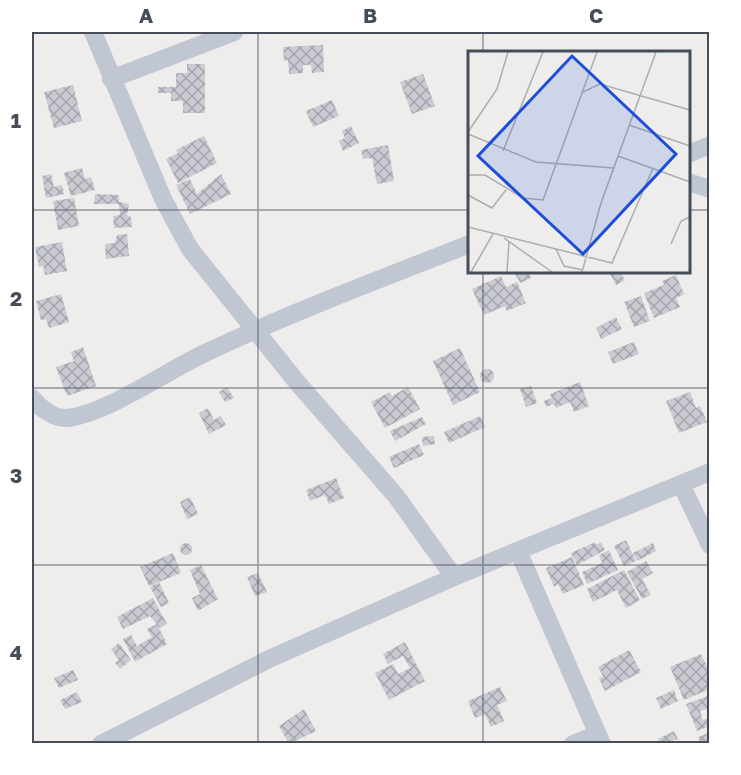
<svg xmlns="http://www.w3.org/2000/svg" width="741" height="775" viewBox="0 0 741 775" font-family="'Golos Text',sans-serif">
<style>
.building{fill:url(#building-cross-hatch)}
.lines{fill:none;stroke-linecap:round;stroke-linejoin:round}
.street{stroke:#c0c6d2;stroke-width:18}
.grid{fill:none;stroke:#454d59;stroke-width:1.5;stroke-opacity:0.55}
.inset-road{fill:none;stroke:#abadb1;stroke-width:1.5}
.view{fill:#1d4ed8;fill-opacity:0.15;stroke:#1d4ed8;stroke-width:3}
.inset-edge{fill:none;stroke:#454d59;stroke-width:3}
.neatline{fill:none;stroke:#454d59;stroke-width:2}
.grid-label{font-size:20px;text-anchor:middle;font-weight:bold;fill:#454d59}
</style>
<defs>
<pattern id="building-cross-hatch" width="8" height="8" patternUnits="userSpaceOnUse" patternTransform="scale(1.5)"><rect width="8" height="8" fill="#c9cad2"/><path d="M0 0l8 8M0 8l8-8" fill="none" stroke="#a5a6ad"/></pattern>
</defs>
<rect width="100%" height="100%" fill="#efedec"/>
<path class="building" d="M323,45L324,72L312,73L311,65H303V73L289,74L288,60L284,61L283,47Z
M187,64H205V113H183V101H171V93H158V87H176V73H187Z
M423,74L435,106L412,114L400,82Z
M73,85L82,121L54,128L44,92Z
M332,100L339,116L313,127L306,111Z
M351,126L359,143L343,151L339,141L345,138L342,131Z
M204,136L217,163L178,183L166,159L178,153L176,150Z
M388,145L394,181L377,184L372,158L363,159L361,150Z
M82,168L85,179L91,177L95,190L71,196L64,173Z
M51,174L54,187L62,185L64,194L46,198L42,176Z
M221,174L231,194L190,214L176,185L190,179L197,194Z
M95,194L119,195V202L129,204L127,215L131,217L132,227L114,228L113,216L120,215L119,204H94Z
M74,198L79,226L58,230L53,201Z
M127,234L129,256L106,259L105,244L115,243L117,235Z
M62,242L67,271L45,275L43,266L39,267L35,247Z
M514,272H528L531,278L520,283Z
M609,272H620L625,280L616,285Z
M676,275L684,294L676,298L680,307L654,318L644,293L664,285L662,281Z
M501,276L506,287L517,282L526,303L507,311L505,306L484,315L472,289Z
M61,294L69,322L49,328L46,319L41,320L36,301Z
M641,296L650,321L634,327L624,302Z
M616,317L622,329L601,339L596,328Z
M634,342L639,354L613,364L608,352Z
M83,347L96,386L67,396L56,367L74,361L71,352Z
M460,348L480,392L453,405L433,361Z
M480 376a7 7 0 1 1 14 0a7 7 0 1 1-14 0Z
M580,382L589,406L574,412L570,402L556,408L554,404L546,407L544,401L552,398L550,394Z
M531,386L537,403L526,407L520,389Z
M227,387L234,398L225,402L219,392Z
M408,387L420,409L385,428L371,402L390,392L392,396Z
M690,392L696,408L700,406L707,422L679,433L666,401Z
M208,408L214,420L221,416L226,425L209,434L199,413Z
M480,416L485,427L449,443L444,432Z
M422,417L426,424L395,441L390,431Z
M434,436L435,444L423,446L422,437Z
M419,444L424,455L394,468L389,457Z
M336,478L344,498L329,504L325,495L310,501L306,490Z
M190,497L198,514L187,519L180,502Z
M626,540L636,561L624,566L614,546Z
M595,542L596,545L601,542L605,550L577,565L571,553Z
M180 549a6 6 0 1 1 12 0a6 6 0 1 1-12 0Z
M653,543L656,551L637,561L633,553Z
M609,550L618,570L587,584L582,572L602,563L599,555Z
M173,553L181,573L149,586L140,567Z
M572,557L584,585L563,594L558,584L554,587L546,568Z
M646,561L653,573L642,579L651,595L642,599L627,572Z
M201,565L218,599L198,611L192,598L200,594L190,570Z
M624,570L640,600L626,608L617,590L593,602L587,589Z
M258,573L267,592L255,596L247,577Z
M159,582L169,603L161,607L150,587Z
M153,598L167,624L160,628L150,616L123,629L117,617Z
M157,624L167,644L135,662L123,639L131,635L137,646L152,637L147,629Z
M405,642L425,681L389,700L375,673L393,664L398,674L410,668L403,656L388,664L383,654Z
M119,643L131,660L120,669L115,663L119,660L111,649Z
M629,650L641,672L605,691L599,679L603,676L598,667Z
M701,654L710,673V689L684,700L670,667Z
M73,670L78,680L59,688L54,678Z
M500,687L507,701L497,705L504,721L491,727L485,714L475,718L468,701Z
M674,690L678,701L661,709L656,698Z
M77,692L82,702L65,709L60,700Z
M710,695V708L700,711L703,720L710,718V726L697,731L686,704Z
M304,709L316,731L289,744L279,726Z
M674,731L678,739L660,744L658,739Z
M710,732V744H701L698,737Z"/>
<g class="lines">
<path class="street" d="M93,32L163,199L190,249L296,381L396,496L454,577
M111,79L234,32
M688,154L710,145
M688,182L710,189
M32,398C40,408 53,418 66,418C104,415 167,371 203,354C290,313 380,279 470,244
M681,484L710,545
M519,553L602,744
M101,744L269,659L454,577L710,472
M573,744L598,734"/>
</g>
<path class="grid" d="M258,32V744M483,32V52M32,210H470M688,210H710M483,272V744M32,388H710M32,565H710"/>
<g transform="translate(468 51)">
<rect width="222" height="222" fill="#efedec"/>
<path class="inset-road" d="M115,41L132,33L222,59M161,74L222,95M0,81L29,38L40,1M0,83L68,111L145,117M35,100L75,1M150,105L222,131M0,124H17L55,147L75,149L129,1M0,144L24,157L38,139M0,176L144,212L185,117M36,187L84,221M203,193L213,170L222,166M88,198L96,215L115,219M3,221L25,183M39,221L41,190M114,221L133,152L188,1"/>
<path class="view" d="M104,5L208,103L115,203L10,105Z"/>
<rect width="222" height="222" class="inset-edge"/>
</g>
<rect width="741" height="775" fill="none" stroke="#ffffff" stroke-width="66"/>
<rect x="33" y="33" width="675" height="709" class="neatline"/>
<g class="grid-label">
<text x="146" y="23">A</text>
<text x="370" y="23">B</text>
<text x="596" y="23">C</text>
<text x="16" y="128">1</text>
<text x="16" y="306">2</text>
<text x="16" y="483">3</text>
<text x="16" y="660">4</text>
</g>
</svg>
